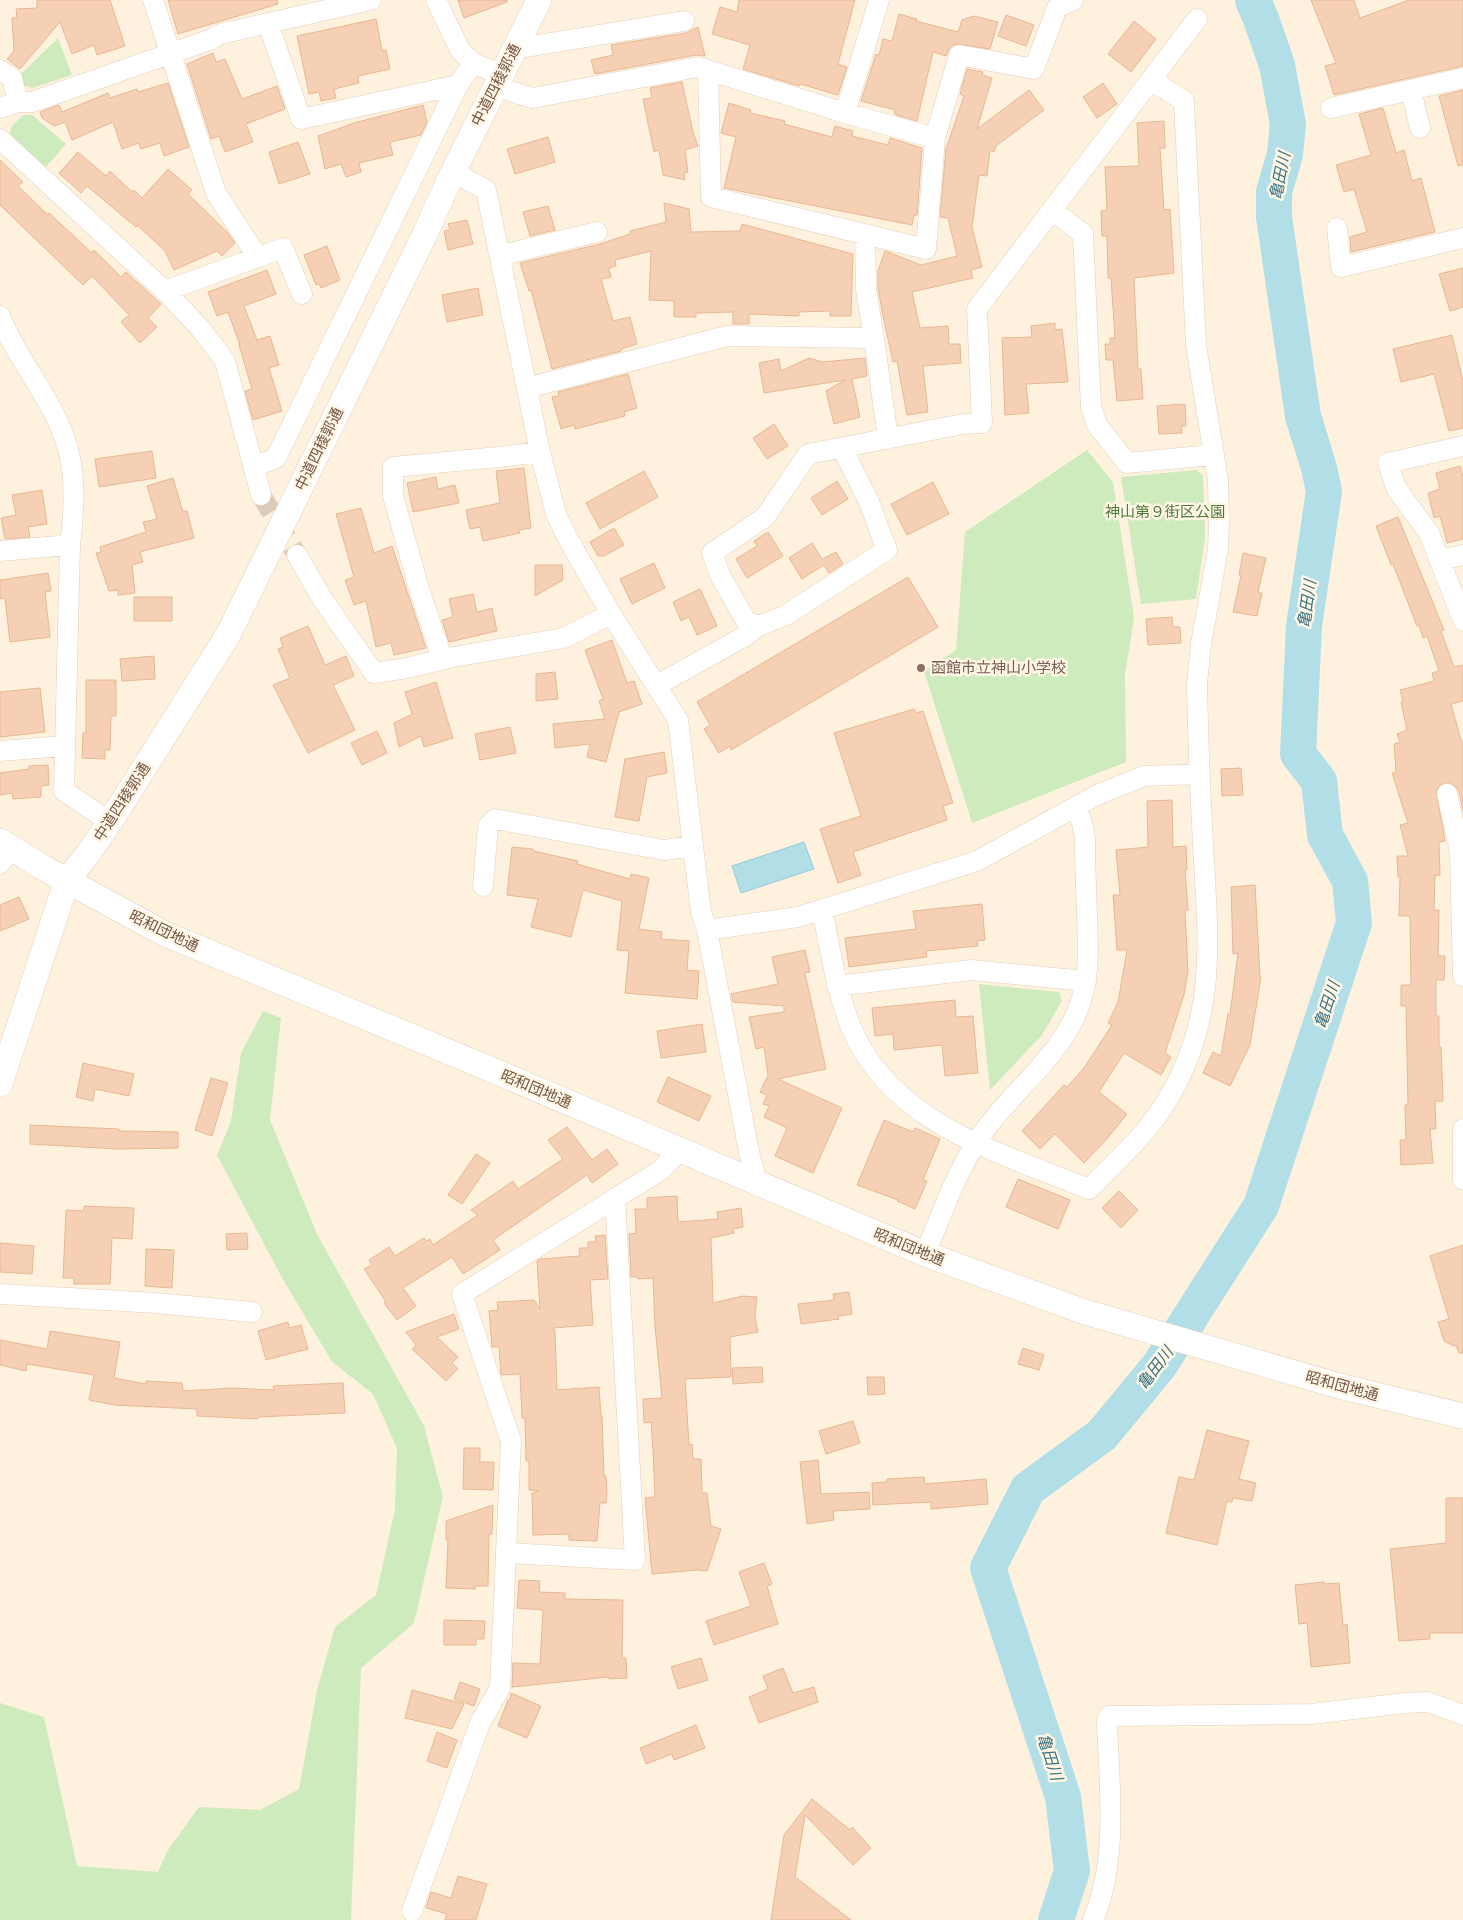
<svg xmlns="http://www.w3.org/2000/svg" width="1463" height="1920" viewBox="0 0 1463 1920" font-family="Karla,'Noto Sans JP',sans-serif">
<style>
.green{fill:#cdebbc}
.water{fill:#b2dee8;stroke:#97cdda}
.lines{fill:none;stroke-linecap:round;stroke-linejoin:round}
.river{stroke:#b2dee8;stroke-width:36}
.building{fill:#f5d0b4;stroke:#e8b793}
.minor-tunnel{stroke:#dccbb8;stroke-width:20;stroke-dasharray:20 10;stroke-linecap:butt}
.minor-casing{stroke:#e2ceba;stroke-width:21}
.tertiary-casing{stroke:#e2ceba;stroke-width:26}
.minor{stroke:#fff;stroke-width:20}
.tertiary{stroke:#fff;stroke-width:25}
.education-dot{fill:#8d6e63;stroke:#fff6e5;stroke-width:2}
.labels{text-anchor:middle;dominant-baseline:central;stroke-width:5;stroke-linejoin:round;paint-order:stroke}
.street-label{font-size:15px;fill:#755745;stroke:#fff6e5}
.park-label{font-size:15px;fill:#4c7b3c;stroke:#fff6e5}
.education-label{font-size:15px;fill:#785e54;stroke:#fff6e5;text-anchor:start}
.water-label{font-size:16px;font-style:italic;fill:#3b7483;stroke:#fff6e5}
</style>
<rect width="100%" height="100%" fill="#fef2de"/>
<path class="green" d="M58,38L72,75L32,88L24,85L20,75Z
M23,115H32L66,144L46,167L10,135L11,127Z
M1087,450L1113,482L1134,618L1125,674L1126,762L972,823L924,671L956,650L965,532Z
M1196,470L1203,475L1205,537L1196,599L1141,604L1121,477Z
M979,984L1059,992L1062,1001L1042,1035L990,1090Z
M263,1011L281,1018L270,1120L317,1234L424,1426L443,1497L414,1623L361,1668L351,1920H0V1703L44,1717L77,1866L158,1872L168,1850L199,1807L260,1810L299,1789L317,1690L335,1627L376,1595L395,1509L397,1448L373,1394L332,1362L281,1276L217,1155L231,1121L241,1053Z"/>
<path class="water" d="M804,842L814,869L741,893L732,866Z"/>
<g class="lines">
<path class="river" d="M1056,1920L1072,1871L1063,1797L988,1568L1028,1489L1102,1435L1159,1366L1261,1206L1354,923L1350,881L1325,835L1319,781L1298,754L1304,626L1324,491L1319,468L1303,416L1274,217V192L1285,154L1288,124L1277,65L1261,19L1253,0"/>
</g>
<path class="building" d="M37,0H110L125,46L97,55L94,45L72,54L60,22L20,69L7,59L14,51L12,18H17L16,9L37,8Z
M168,0H277L278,4L178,34Z
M458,0H507V2L464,18Z
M739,0H855L838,64L847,67L838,95L800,84L799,86L743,69L750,45L712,34L720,7L737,12Z
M1311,0H1354L1360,18L1409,0H1463V66L1334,95L1325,66L1336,63Z
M899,14L917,19L916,21L958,32L962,20L974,16L998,22L990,49L956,44L950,47L946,56L933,52L917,121L896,115L894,113L895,110L861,101L876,54L879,55L883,39L892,41Z
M1006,15L1034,25L1026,46L998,36Z
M376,19L382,50H386L390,69L358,76L359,83L334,89L336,98L321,101L319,92L309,94L297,36Z
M1134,21L1156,39L1131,72L1108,54Z
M698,27L705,56L696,55L595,74L591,60L613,55L611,45L686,33Z
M213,53L216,62L225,59L242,99L277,86L285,109L246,124L253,142L225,152L219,136L211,139L187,64Z
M967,69L983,72L982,75L992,78L977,129L1029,90L1044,110L996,146L994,152L990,150L987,176L979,175L972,227L982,267L971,270L973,278L912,292L920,328L948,326L949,344H960L961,363L923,366L928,412L907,415L897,361L893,362L882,311L878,288V271L885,251L921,265L957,256L948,218L940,217L946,149L964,96L960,94Z
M682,82L693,132L698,146L685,150L688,172L684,173L685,180L663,175L659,150L654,152L643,99L652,98L650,88Z
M168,83L189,147L164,156L160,143L141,149L139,143L122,149L113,122L72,140L65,122L54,126L42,118L40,112L59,105L62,112L108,93L110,98L137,89L138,92Z
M1103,83L1117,104L1097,118L1083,97Z
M1463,90V165L1458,166L1439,96Z
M729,103L751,110L750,113L785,121L784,124L832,137L835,126L853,131L852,136L888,145L890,138L922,148L917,215H914L912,225L724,188L736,137L721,133Z
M423,105L427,122L421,135L390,142L393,155L359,163L361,172L346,177L341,164L325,169L318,136L354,123Z
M1383,108L1396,153L1404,150L1412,181L1421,178L1435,232L1351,252L1350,237L1367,232L1354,189L1344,192L1336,165L1371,155L1359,114Z
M1164,121L1165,148H1160L1164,210L1170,209L1174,273L1134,278L1138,369H1141L1143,399L1117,401L1113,360H1106L1105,344H1110V338H1115L1111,278H1108L1107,236H1102L1101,211L1107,210L1105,167L1138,166L1139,164L1137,123Z
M548,137L555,162L515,174L507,149Z
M298,142L310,174L279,184L269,152Z
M78,152L106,176L110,171L132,192L134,190L142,198L168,169L192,190L188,194L227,232L235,243L222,256L217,251L174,270L165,251L137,225L136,227L87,186L81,193L59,173Z
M0,160L23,182L18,186L48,215L49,213L92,253L94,250L121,277L126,272L161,304L148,318L157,327L140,343L121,322L129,315L92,276L83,285L0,205Z
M664,203L689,209L691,232L740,231L742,224L853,254L851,316H830V311L799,312V316L749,314V324H733V312L696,313V317H674V301L649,300L651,251L615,260L616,266L609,268L611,277L601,279L613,321L630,317L637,344L621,349V351L552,369L531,290L529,291L520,263L600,244L630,234V231L666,222Z
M548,206L555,230L530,236L523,212Z
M467,220L473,244L448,250L444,231L450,230L448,224Z
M327,246L340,280L321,288L319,284L316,285L304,255Z
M1463,268V307L1450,311L1439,274Z
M267,270L276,294L244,306L257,340L270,336L279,365L269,368L282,411L253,420L245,391L252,389L239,345H240L228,312L217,316L208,292Z
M478,288L483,315L447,322L442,295Z
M1055,323V330L1062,329L1068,382L1026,384L1029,413L1005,415L1002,338L1032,337L1031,326Z
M1452,335L1463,381V428L1449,431L1434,374L1401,382L1393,349Z
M809,358L822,362L865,358L867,376L852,379L860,417L834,424L826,391L845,380L764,393L759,363L779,359L781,371Z
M628,374L637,408L624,412L625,416L575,429L574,425L561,429L552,397L559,396L558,392Z
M1185,404L1186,426H1181L1182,433L1159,434L1157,406Z
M774,424L788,446L767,459L753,438Z
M152,451L156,478L99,487L95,459Z
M1460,466L1463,476V539L1447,543L1440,516L1434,518L1428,493L1440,489L1436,473Z
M524,468L531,528L519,530L520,533L483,541L480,527L470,529L466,510L500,503L496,471Z
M644,471L658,497L600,529L586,503Z
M436,477L438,489L455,485L459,503L413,512L407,483Z
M173,478L183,512L187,511L194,538L140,552L143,562L132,565L135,593L118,595V590L109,591L96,553L101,552L100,547L146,532L143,522L157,519L147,486Z
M837,481L848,499L822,515L811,498Z
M933,482L949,514L907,535L891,504Z
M42,490L47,524L28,527L30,537L5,539L1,518L16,515L12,495Z
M361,508L374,553L392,546L426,648L394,655L391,643L376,647L366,601L354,605L345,580L354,577L336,514Z
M1398,517L1444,630L1441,631L1454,667L1463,665V701L1451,704L1463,747V811L1459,791L1455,786L1450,783H1444L1439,786L1436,791L1445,841L1439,842L1440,875L1435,876L1434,910H1439L1438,956H1445L1444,980H1436V1016H1439V1047H1441L1443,1101H1435L1436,1129H1430L1433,1163L1401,1165L1400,1140H1406L1405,1105H1408L1406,1006H1401V985H1411L1410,916H1399L1400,877H1398L1397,856H1408L1400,825L1408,823L1392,773L1396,772L1394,744L1400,742L1397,734L1407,730L1401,702L1403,701L1400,690L1434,681L1432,673L1439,671L1427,636L1423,638L1419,625L1417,626L1393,564L1391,565L1376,526Z
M614,528L624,545L604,556H598L590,542Z
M768,532L783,556L747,578L736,559L757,546L754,541Z
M812,543L822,559L836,552L843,564L829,573L824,565L802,579L789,558Z
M1243,553L1266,558L1258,592L1262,593L1257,616L1233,612L1241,576L1239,575Z
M654,563L665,588L632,604L620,579Z
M535,565H562L563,580L535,596Z
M48,573L51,591L45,592L50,637L10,642L5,598L0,599V580Z
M908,577L938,627L731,750L730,746L719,753L704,729L710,725L697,702Z
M700,589L717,626L697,635L689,617L681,621L673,602Z
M473,594L477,612L492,608L497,631L449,642L442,620L453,617L449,599Z
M134,597H172V621H134Z
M1172,617L1173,627H1180L1181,643L1148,645L1146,619Z
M308,626L325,665L346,656L354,676L333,685L355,730L308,753L273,685L290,678L278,649L283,647L280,638Z
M612,640L627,683L634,681L642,704L619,712L606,762L587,757L590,744L555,748L553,724L605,719L599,701L603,699L585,650Z
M154,656L155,679L122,681L120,659Z
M555,672L558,699L536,701V674Z
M86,680H116V716H111L110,750H105V759L82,758L83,733H86Z
M436,682L453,738L424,747L421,736L399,747L394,723L412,714L405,692Z
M40,688L45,732L0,737V692Z
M914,709L916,713L923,711L953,803L943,806L947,820L853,852L861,875L838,883L820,829L861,816L834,733Z
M510,727L516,753L480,760L475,734Z
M377,731L387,753L362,765L351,743Z
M664,752L667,773L647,777L639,821L615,817L625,759Z
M48,765L49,785L41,786V797L13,799L12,793L0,795V773L29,769V766Z
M1241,768L1243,795L1222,796L1221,769Z
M1172,800L1173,847L1186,846L1187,870H1185L1188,910L1185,911L1188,971L1184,995L1165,1053L1171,1057L1161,1075L1124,1053L1099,1092L1127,1114L1106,1140L1084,1163L1055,1134L1040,1149L1022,1131L1064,1085L1067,1087L1084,1068L1112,1025L1108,1023L1118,1002L1127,950H1117L1113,895H1120L1116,850L1148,847L1147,801Z
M512,847L533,849V851L578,861L577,864L630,879L631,874L649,878L639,929L662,932L661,939L689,941L687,970L699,971L697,999L625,993L629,951L617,950L622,901L583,890L571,937L531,927L538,899L507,895Z
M1255,885L1260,977H1261L1250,1045L1230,1086L1203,1073L1213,1052L1221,1056L1228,1014H1230L1238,953L1233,954L1231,887Z
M19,897L29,919L0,931V905Z
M982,904L985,940L977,941L978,946L926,951L927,957L849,967L845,938L916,929L913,911Z
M805,950L810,972L805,973L826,1069L778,1079L842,1108L813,1173L775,1156L787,1128L764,1117L769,1106L763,1104L767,1095L760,1092L768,1075L764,1047L756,1049L749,1017L784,1012V1006L733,1002L731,994L778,984L772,957Z
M955,1000L956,1017L973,1016L978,1073L945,1076L942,1045L894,1050L893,1034L875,1036L872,1008Z
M702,1024L706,1052L661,1058L657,1031Z
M83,1063L134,1074L129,1096L95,1089L93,1101L76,1097Z
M668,1077L711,1096L699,1121L657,1102Z
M211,1078L228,1083L212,1136L195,1130Z
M884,1120L913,1132L915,1128L940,1139L923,1180L927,1181L915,1209L897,1201L898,1200L857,1185Z
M30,1125L119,1129V1131L178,1132V1148L118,1149L30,1144Z
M567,1127L592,1160L607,1149L618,1164L592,1183L587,1175L493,1240L500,1250L463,1274L452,1257L403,1288L416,1306L397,1320L384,1303L386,1302L364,1269L372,1265L369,1260L389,1247L395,1256L424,1238L427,1241L430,1239L433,1245L478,1215L471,1210L513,1181L518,1189L563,1159L548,1140Z
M476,1154L490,1163L462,1204L448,1195Z
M1018,1179L1070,1200L1058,1229L1006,1207Z
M1119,1191L1138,1210L1121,1228L1102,1208Z
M677,1196L678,1222L718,1219L717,1212L741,1208L743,1227L733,1229L734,1233L711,1238L713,1303L743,1296L757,1297L755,1317L758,1332L730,1337L731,1377L685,1379L689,1445L692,1444L693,1459H701L702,1493H707L711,1526L721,1529L707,1571L697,1570L652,1574L645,1498L655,1497L653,1450L651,1422L644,1423L643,1399L662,1398L655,1326L653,1278L638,1279V1277H631L629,1234L636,1233L635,1209H647V1198Z
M84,1206L134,1208L132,1239L112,1238L110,1284H74V1278H63L66,1210L84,1211Z
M247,1233L248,1249L227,1250L226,1234Z
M605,1235L608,1279L590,1280L593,1325L553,1328L555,1331L557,1390L599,1387L601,1416H602L604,1476H606L607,1493L606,1503H600L597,1541L569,1540V1534L533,1535L532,1493L539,1491L529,1490V1461H526L525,1418H522L520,1374L501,1375L499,1347H492L489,1311L498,1310L497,1302L534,1300L540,1309L537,1261L540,1259L580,1256L579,1248H588V1242H596L595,1236Z
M0,1243L34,1246L32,1274L0,1272Z
M1463,1245V1353H1459L1456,1345L1454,1346L1444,1341L1438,1322L1449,1319L1430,1256Z
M146,1249L174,1250L172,1288L145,1286Z
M849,1292L852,1314L838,1316L839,1319L801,1324L798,1304L834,1300L833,1294Z
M454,1314L459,1329L437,1337L458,1357L452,1363L458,1369L446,1381L412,1349L416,1345L406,1332Z
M288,1322L289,1328L301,1325L308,1349L266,1360L258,1331Z
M50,1331L120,1342L114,1378L146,1384V1381L182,1383L183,1391L232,1388L274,1390L273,1386L343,1383L345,1413L258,1417L257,1419L197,1416V1409L114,1405L89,1400L94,1375L27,1364L26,1371L0,1365V1340L47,1349Z
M1023,1348L1044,1355L1039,1370L1018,1364Z
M762,1367L763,1382L733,1384L732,1368Z
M867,1377H884L885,1394L868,1395Z
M853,1421L860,1443L826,1454L819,1431Z
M1207,1430L1249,1441L1239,1479L1256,1483L1252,1501L1233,1498L1232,1502L1227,1501L1217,1545L1166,1533L1179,1477L1194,1480Z
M464,1448H480V1462H494L493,1490L463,1489Z
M818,1460L821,1494L869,1492L870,1509L833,1511L834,1520L807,1524L800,1462Z
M924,1477L925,1484L986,1479L988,1504L931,1509V1502L873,1505L872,1483L887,1482V1479Z
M1446,1498H1463V1633H1430V1639L1399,1641L1390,1549L1446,1543Z
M493,1505L492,1534H489L488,1586H475V1589L446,1588L448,1540H446V1521Z
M764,1563L772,1584L767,1586L778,1624L714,1645L706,1621L751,1606L739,1572Z
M519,1580L540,1581L539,1592L565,1593V1599L623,1600L622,1658H626L627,1678L609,1679V1677L512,1687L513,1663L540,1664L543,1610L517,1608Z
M1324,1582V1584L1339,1583L1343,1625L1347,1624L1350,1663L1311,1667L1307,1623L1299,1624L1295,1585Z
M444,1620L485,1621L484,1639H476V1645H444Z
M701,1658L708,1680L678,1689L671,1667Z
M783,1668L793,1693L814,1687L818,1702L759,1723L749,1697L768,1689L763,1676Z
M460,1682L480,1689L474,1706L454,1699Z
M412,1690L464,1704L452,1729L405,1718Z
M511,1693L541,1706L527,1738L498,1726L508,1700H510Z
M696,1725L705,1748L674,1760L672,1754L646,1764L640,1748Z
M437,1732L457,1740L447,1768L427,1761Z
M812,1799L850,1830L852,1827L871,1848L853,1865L805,1815L795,1877L851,1920H771L784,1835Z
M458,1876L487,1884L476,1920H445L447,1914L426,1908L431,1892L451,1898Z"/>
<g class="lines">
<path class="minor-tunnel" d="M261,495L297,555"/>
<g class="minor-casing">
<path id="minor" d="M153,0L216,193L257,256
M436,0L460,50L473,63L501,75
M268,23L301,119L458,85L473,63
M514,49L684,21
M0,70L12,78L18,102
M708,70L711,197L926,249L935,138L959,55L1034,69L1057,8L1073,0
M495,86L532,98L698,67L845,113L935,138
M1411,90L1420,128
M0,108L18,102H32L212,39L220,34L371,0
M1331,108L1463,78
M845,113L879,0
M0,139L165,291L200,328L225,361L261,495
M453,172L486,190L540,452L556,514L567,537L611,614L678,720L701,912L707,930L749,1152L757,1183
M1052,210L1083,234L1091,407L1097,425L1127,463L1213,455
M1337,228L1341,267L1463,238
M510,253L597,232
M165,291L283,248L302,294
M0,316C18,363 57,403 69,453C76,482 74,515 70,545L64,791L110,822
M874,338L888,439
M538,385L727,336L874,338L866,289L865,235
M1463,446L1388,463L1396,488L1429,533L1463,620
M842,448L869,502L887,550L786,615L758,626L746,621L720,575L712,553L765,517L808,454L963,424L982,423L977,309L1197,19
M253,467L276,458L458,85
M0,551L70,545
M297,555L323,600L374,673L407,668L453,657L564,638L611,614
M1439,560L1463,555
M439,649L420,592L393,496V467L499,457L540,452
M666,680L747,635L758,626
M0,751L64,746
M1447,794L1460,852
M1463,852H1460L1463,976
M0,864L10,848
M483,886L488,826L495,819L664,850L693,846
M822,909C830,949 836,989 851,1027C891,1124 1001,1153 1089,1189C1114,1163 1143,1138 1163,1107C1219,1020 1208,940 1203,843C1200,790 1198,737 1197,684L1201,644L1218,549L1219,525L1218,480L1196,345L1184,101L1151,80
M707,930L798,917L977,861L1097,795L1144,776L1199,774
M837,986L971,970L1086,981
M1463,1129V1180
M925,1254C944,1209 960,1160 991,1122C1021,1084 1064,1051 1080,1004C1090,975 1088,945 1087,914C1086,889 1085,863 1085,838L1082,823L1076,807
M0,1294L156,1303L252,1312
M506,1553L635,1560L615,1198
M412,1911L480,1723L500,1688L511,1441L462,1294L661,1170L680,1150
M1093,1920C1119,1858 1109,1785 1107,1720L1109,1716L1311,1714L1405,1703L1428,1702L1463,1715"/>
</g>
<g class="tertiary-casing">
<path id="tertiary" d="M0,841L42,867L165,934L478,1064L925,1254L1085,1312L1339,1386L1463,1416
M0,1084L67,880L88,854L110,822L228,635L424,236L453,172L539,0"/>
</g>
<use href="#minor" class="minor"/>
<use href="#tertiary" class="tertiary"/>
</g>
<circle class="education-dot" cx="921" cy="668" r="5"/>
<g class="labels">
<g class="street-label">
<text transform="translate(496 85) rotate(-63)">中道四稜郭通</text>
<text transform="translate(319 449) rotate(-64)">中道四稜郭通</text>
<text transform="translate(122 802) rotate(-57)">中道四稜郭通</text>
<text transform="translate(164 931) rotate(26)">昭和団地通</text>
<text transform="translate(536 1089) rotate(23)">昭和団地通</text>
<text transform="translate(909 1247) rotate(22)">昭和団地通</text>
<text transform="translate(1342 1386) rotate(15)">昭和団地通</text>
</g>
<g class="park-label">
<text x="1165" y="512">神山第９街区公園</text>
</g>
<g class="education-label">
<text x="931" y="668">函館市立神山小学校</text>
</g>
<g class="water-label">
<text transform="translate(1280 176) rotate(-79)">亀田川</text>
<text transform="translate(1307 604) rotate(-82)">亀田川</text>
<text transform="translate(1327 1005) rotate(-72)">亀田川</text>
<text transform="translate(1155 1368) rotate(-53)">亀田川</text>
<text transform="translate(1050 1757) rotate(72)">亀田川</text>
</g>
</g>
</svg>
